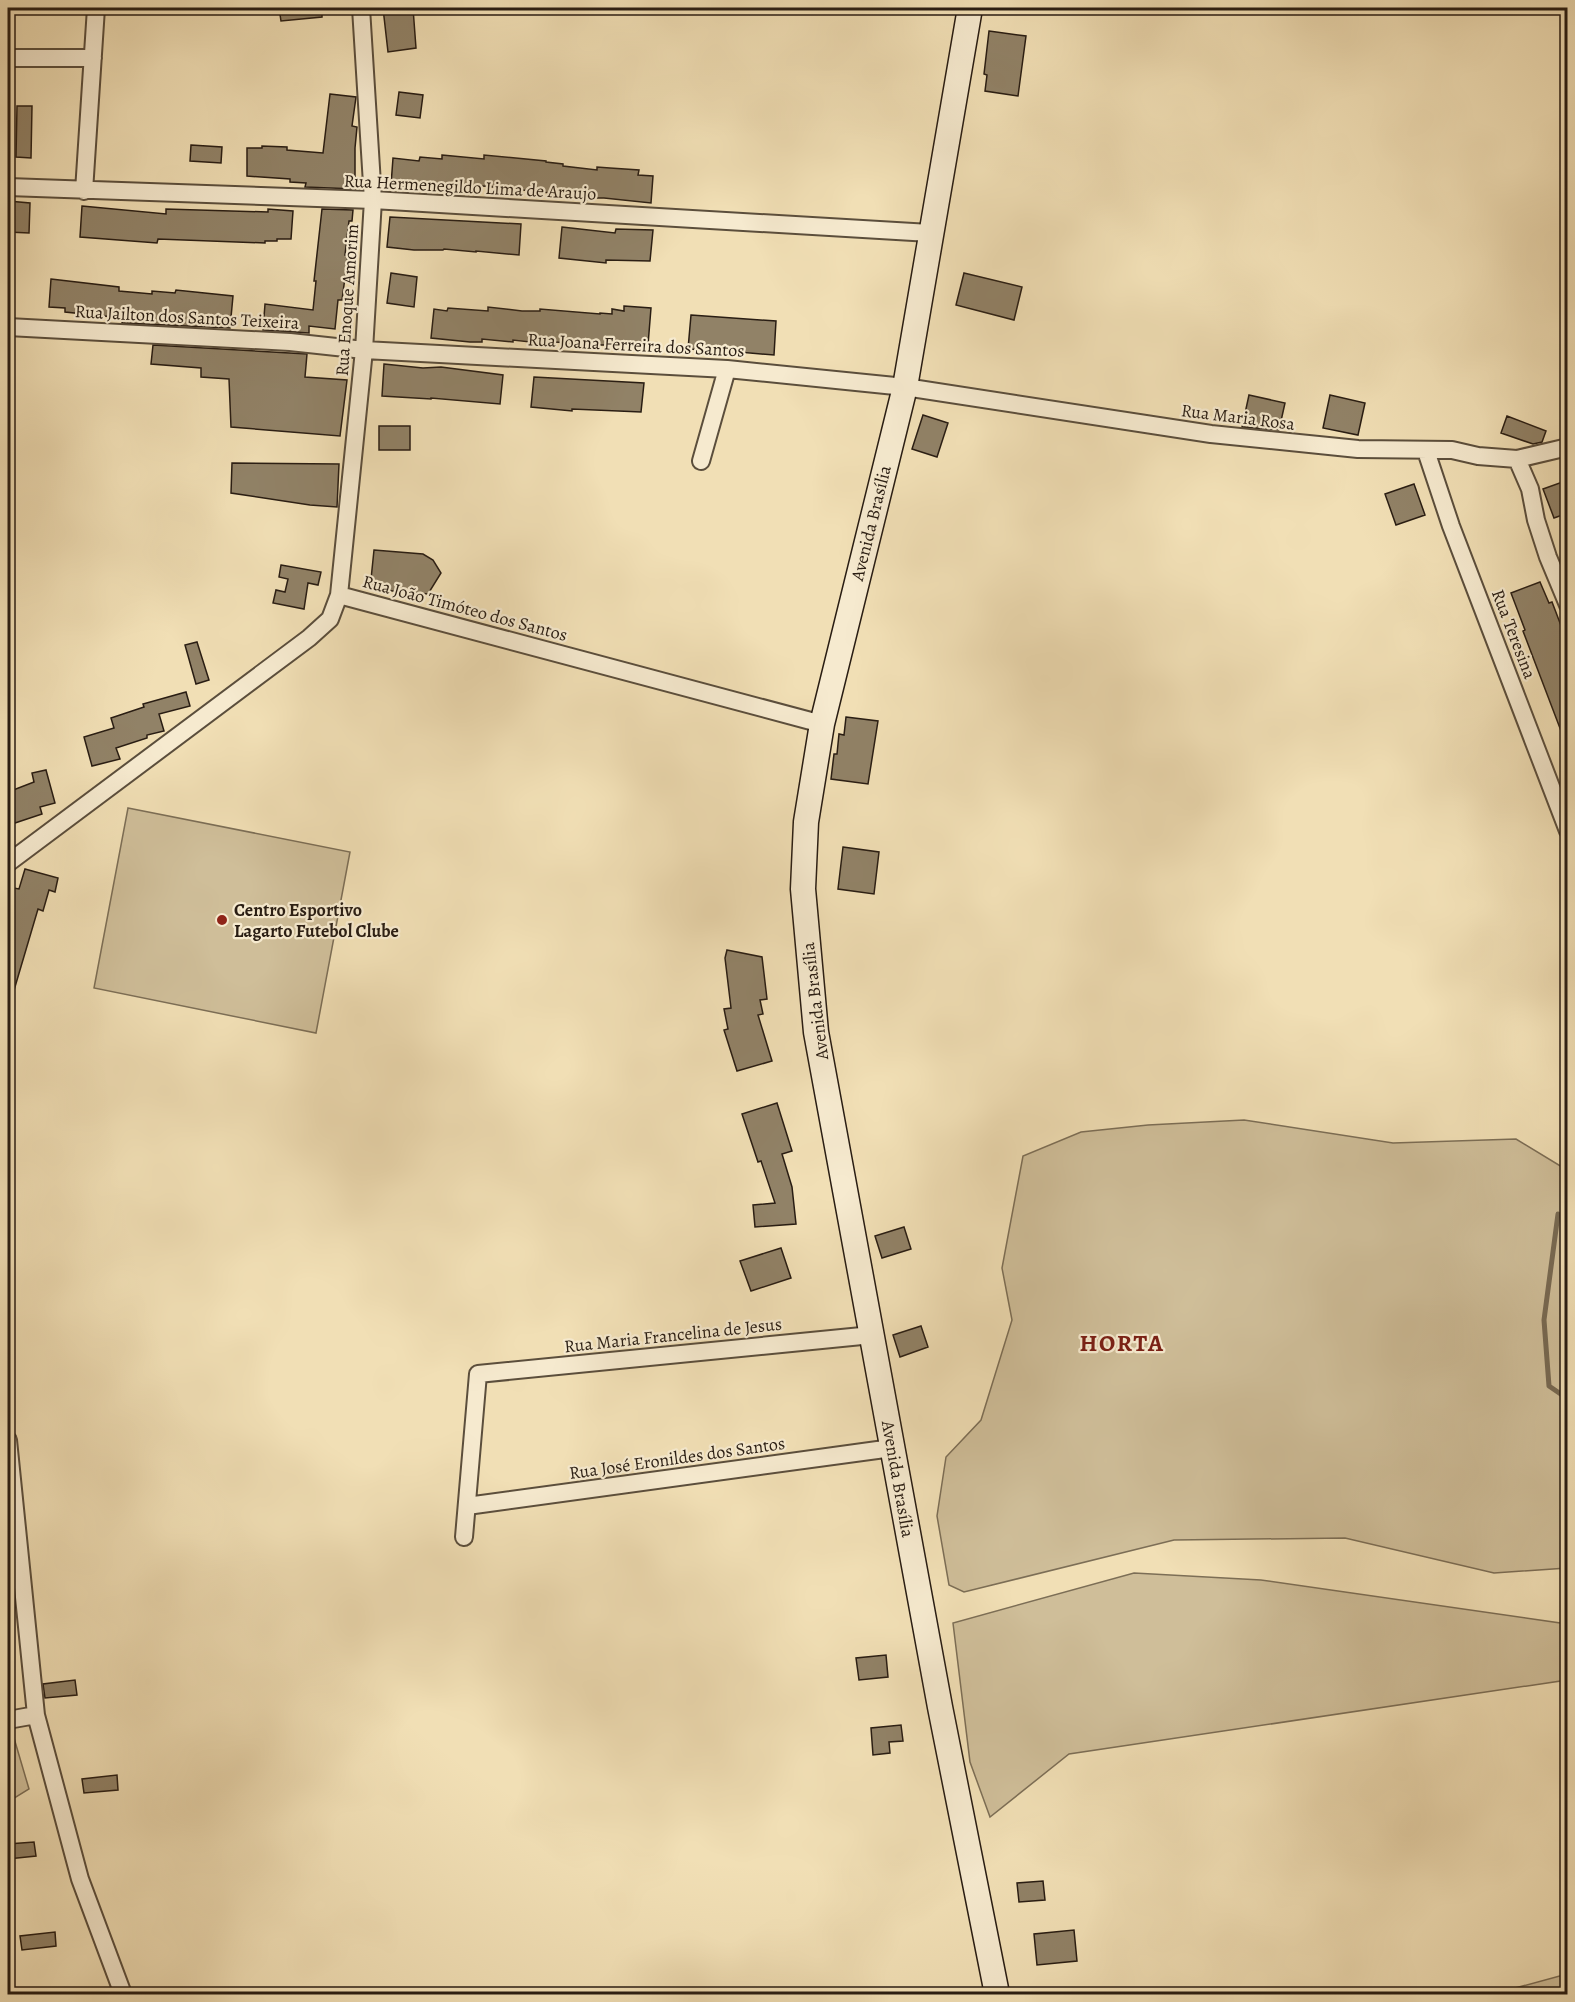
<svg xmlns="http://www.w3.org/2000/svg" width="1575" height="2002" viewBox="0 0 1575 2002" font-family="Alegreya,serif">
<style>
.green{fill:#cfbe99;stroke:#7c6e56;stroke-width:1.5}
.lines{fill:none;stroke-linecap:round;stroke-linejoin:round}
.stream{stroke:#786a53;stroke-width:5}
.building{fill:#918267;stroke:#291d13;stroke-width:1.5}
.street-casing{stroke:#5b4e3c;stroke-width:20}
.secondary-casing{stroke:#291d13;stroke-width:27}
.street{stroke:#f6eacf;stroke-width:16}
.secondary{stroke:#f6eacf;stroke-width:24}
.poi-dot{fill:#8f2418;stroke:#f6eacf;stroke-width:2}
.labels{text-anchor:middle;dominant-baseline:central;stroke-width:4.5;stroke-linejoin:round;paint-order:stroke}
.street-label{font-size:18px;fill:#291d13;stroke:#f6eacf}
.poi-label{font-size:18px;font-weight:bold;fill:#291d13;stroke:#f6eacf;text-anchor:start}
.district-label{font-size:24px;font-weight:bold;letter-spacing:1.5px;fill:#7a1f14;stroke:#f6eacf}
</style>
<rect width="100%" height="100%" fill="#f1dfb5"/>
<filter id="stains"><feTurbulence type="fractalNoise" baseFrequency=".00333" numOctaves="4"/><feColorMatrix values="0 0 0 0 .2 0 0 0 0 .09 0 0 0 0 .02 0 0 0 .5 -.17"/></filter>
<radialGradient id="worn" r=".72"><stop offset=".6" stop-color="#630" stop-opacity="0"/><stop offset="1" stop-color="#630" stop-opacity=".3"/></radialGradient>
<path class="green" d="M128,808L350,852L316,1033L94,988Z
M1244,1120L1393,1143L1516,1139L1567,1170V1568L1494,1573L1345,1538L1174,1540L964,1592L949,1585L937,1516L946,1457L981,1420L1012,1320L1002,1268L1023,1156L1081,1132L1148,1125Z
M1134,1573L1261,1580L1567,1624V1680L1069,1754L990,1817L970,1762L953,1623Z
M9,1721L29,1789L8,1802V1722Z
M1567,1974V1994H1505L1508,1990Z"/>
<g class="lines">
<path class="stream" d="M1558,1214L1544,1320L1549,1386L1568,1399"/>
</g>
<path class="building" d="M279,8H322V17L281,21Z
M383,8H413L416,48L388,52Z
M989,31L1026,36L1018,96L985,91L987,75L984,74Z
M399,92L423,95L420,118L396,115Z
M330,94L356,97L352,126L357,127L355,148V189L305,187L306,183L290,182V179L247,176V148H262V146L287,147V150L323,153Z
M17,106H32L31,158L16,157Z
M191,145L222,147L221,163L190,161Z
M442,155L484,159V155L546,161V162L563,164V166L597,170V167L610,168L639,170L638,175L653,176L651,203L604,198H591L590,200L563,197V195L551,193L473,185L428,183L427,189L391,185L393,158L419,161L420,157L442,159Z
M8,201L30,203L29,233L8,232Z
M82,206L166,214V209L268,212V209L293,211L291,239H277V241H265V243L158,239L157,243L80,237Z
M322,209L353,210L352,221H349L345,255H348L342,300H338L335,329L309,326V333L263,330L265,304L313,310L316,281H314Z
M390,217L521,224L519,255L476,251V252L444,249L443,250H414L387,247Z
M562,227L615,233L616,229L653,230L650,261L606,260V263L559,258Z
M391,273L417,277L414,307L387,303Z
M964,273L1022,287L1014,320L956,305Z
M51,279L119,287V291L152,294V291L175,293L176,290L233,296L230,328L122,323L123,318L65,312V308L49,307Z
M624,306L651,308L648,345L607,342V345H593L530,340V342L513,340V342L482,339V342H470L431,338L434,309L447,311L448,308L488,311V307L522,311H540V309L600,314V313L612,314V309L624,311Z
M691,315L776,321L774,355L739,352V355L707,353V350L688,349Z
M153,345L307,354L305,377L347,380L340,436L231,427L229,379L201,377V368L151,364Z
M384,364L423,368L441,367L503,375L500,404L431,398V399L382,396Z
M534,377L644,383L641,412L572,409V411L531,407Z
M1249,395L1285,403L1279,430L1242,427Z
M1330,395L1365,403L1358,435L1323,428Z
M923,415L948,423L937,457L912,449Z
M1507,416L1546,431L1542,442L1533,444L1501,433Z
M379,426H410V450H379Z
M232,463L339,464L337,507L310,505L231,493Z
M1568,480V513L1554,518L1543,489Z
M1414,484L1425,515L1396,525L1385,494Z
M374,550L423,554L433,560L441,573L428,594L370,589Z
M281,565L321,572L318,585L308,583L304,609L273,603L276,590L285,592L288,579L279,577Z
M1540,582L1549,603L1552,602L1568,644L1566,744L1523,631L1525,630L1511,593Z
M197,642L209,680L196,684L185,645Z
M186,692L190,706L159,714L164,731L147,735V738L116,748L120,759L92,766L84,737L114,728L111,718L144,707L143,704Z
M846,717L878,721L868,784L831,779L834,754H837L839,734L844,735Z
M46,770L55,803L40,807L42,814L12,824L8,811V792L34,782L32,773Z
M843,847L879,852L874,894L838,889Z
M25,869L58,878L55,892L49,890L43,911L38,909L12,997L8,996V911L14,888L19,889Z
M727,950L762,957L767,999L760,1000L763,1014L758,1015L772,1061L737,1071L724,1030L728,1029L724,1009L731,1008L725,958Z
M777,1103L792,1151L782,1154L792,1187L796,1224L755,1227L753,1205L775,1203L761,1161L758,1162L742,1114Z
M904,1227L911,1249L882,1258L875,1236Z
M781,1248L791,1278L751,1291L740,1261Z
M921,1326L928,1347L900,1357L893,1335Z
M886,1655L888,1677L859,1680L856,1658Z
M75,1680L77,1695L45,1698L43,1684Z
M901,1725L903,1741L889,1742L890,1753L873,1755L871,1728Z
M117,1775L118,1790L84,1793L82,1779Z
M34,1842L36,1856L8,1859V1844Z
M1043,1881L1045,1900L1019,1902L1017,1883Z
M1074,1930L1077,1961L1037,1965L1034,1934Z
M55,1932L56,1946L22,1950L20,1936Z"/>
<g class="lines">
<g class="street-casing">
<path id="street" d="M8,58H93
M8,187L373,200L930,233
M84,191L96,8
M8,327L290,342L364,350L727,369L905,387L1211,434L1358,449L1452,450L1478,456L1517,459L1568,447
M1426,451L1451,526L1568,831
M1517,459L1530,489L1536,520L1548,557L1568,605
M701,461L727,369
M339,595L822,724
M8,863L309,638L330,619L339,595L364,350L373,200L361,8
M8,1440L36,1715L80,1879L123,1994
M467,1506L892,1448
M464,1537L478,1374L872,1335
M8,1720L36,1715"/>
</g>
<g class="secondary-casing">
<path id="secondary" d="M970,8L905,387L822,724L806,822L803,889L816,1032L940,1707L997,1994"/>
</g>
<use href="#street" class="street"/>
<use href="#secondary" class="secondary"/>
</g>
<circle class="poi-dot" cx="222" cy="920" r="6"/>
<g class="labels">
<g class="street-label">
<text transform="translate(470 187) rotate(3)">Rua Hermenegildo Lima de Araujo</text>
<text transform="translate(347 300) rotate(-86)">Rua Enoque Amorim</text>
<text transform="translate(187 317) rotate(3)">Rua Jailton dos Santos Teixeira</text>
<text transform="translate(636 345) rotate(3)">Rua Joana Ferreira dos Santos</text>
<text transform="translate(1238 417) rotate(7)">Rua Maria Rosa</text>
<text transform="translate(871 523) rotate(-76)">Avenida Brasília</text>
<text transform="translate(465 608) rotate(15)">Rua João Timóteo dos Santos</text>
<text transform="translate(1514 634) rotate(69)">Rua Teresina</text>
<text transform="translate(815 1001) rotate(-97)">Avenida Brasília</text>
<text transform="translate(673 1335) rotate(-6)">Rua Maria Francelina de Jesus</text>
<text transform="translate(677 1458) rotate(-8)">Rua José Eronildes dos Santos</text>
<text transform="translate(898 1479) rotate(80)">Avenida Brasília</text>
</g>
<g class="poi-label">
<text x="234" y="910">Centro Esportivo<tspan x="234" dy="21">Lagarto Futebol Clube</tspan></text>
</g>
<g class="district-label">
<text x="1122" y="1343">HORTA</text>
</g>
</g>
<rect width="1575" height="2002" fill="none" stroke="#f1dfb5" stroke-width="30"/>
<rect x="9" y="9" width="1557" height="1984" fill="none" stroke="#291d13" stroke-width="3"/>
<rect x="15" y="15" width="1545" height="1972" fill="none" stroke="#291d13" stroke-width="1.5"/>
<rect width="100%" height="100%" filter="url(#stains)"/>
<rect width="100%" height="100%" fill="url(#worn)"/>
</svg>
